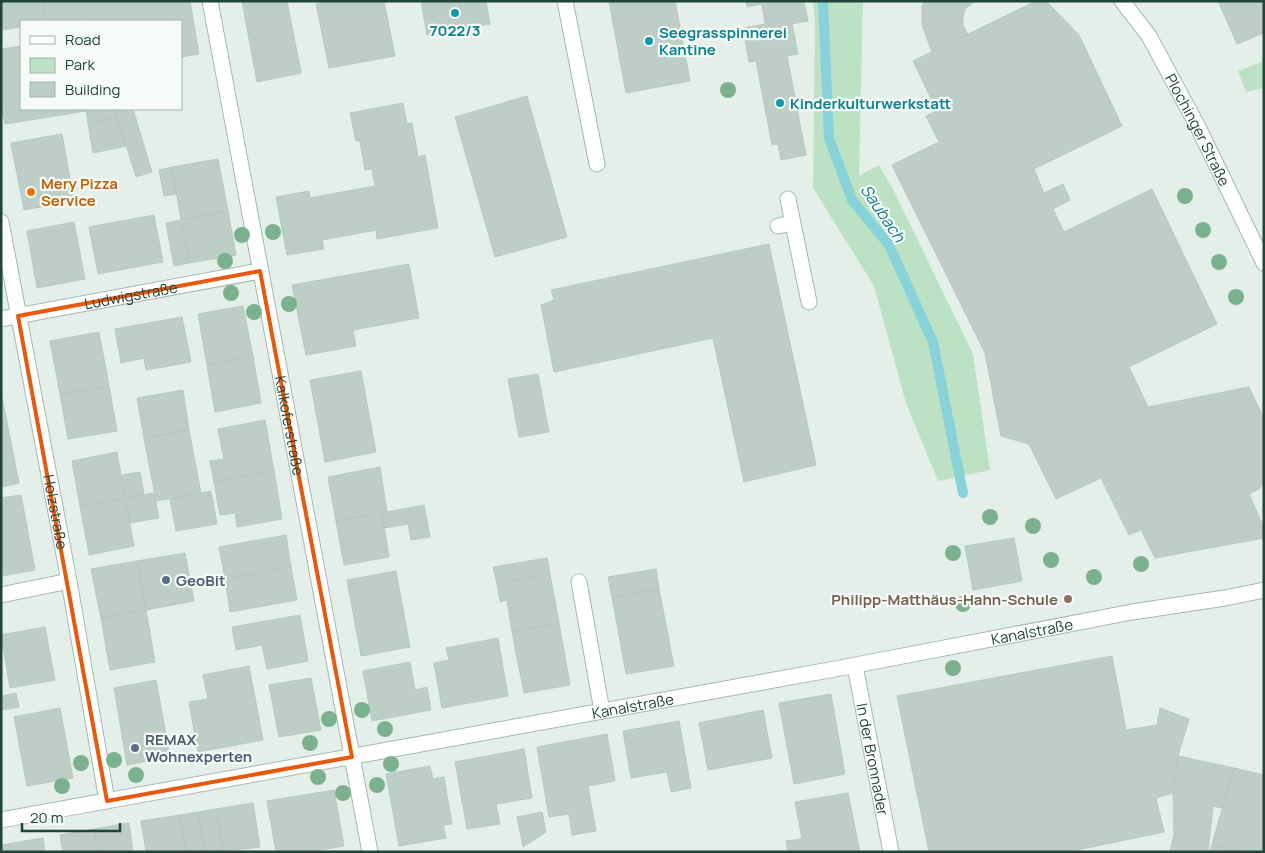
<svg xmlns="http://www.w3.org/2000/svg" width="1265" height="853" viewBox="0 0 1265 853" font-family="Manrope,sans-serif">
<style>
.green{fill:#bce2c3}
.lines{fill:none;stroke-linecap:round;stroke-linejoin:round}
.stream{stroke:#88d3d9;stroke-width:10}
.building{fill:#bccec5;stroke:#b6cac0}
.service-casing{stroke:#a6b8b1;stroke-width:17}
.minor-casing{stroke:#a6b8b1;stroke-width:17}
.service{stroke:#fff;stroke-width:15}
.minor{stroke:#fff;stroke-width:15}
.tree{fill:#7cb18e}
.marked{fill:none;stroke:#e8590c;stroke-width:4;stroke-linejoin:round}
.culture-dot{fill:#0f9aa8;stroke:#f6fbf8;stroke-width:2}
.food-dot{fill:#e8710a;stroke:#f6fbf8;stroke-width:2}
.service-dot{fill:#5c6f8a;stroke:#f6fbf8;stroke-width:2}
.education-dot{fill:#8d6e63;stroke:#f6fbf8;stroke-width:2}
.labels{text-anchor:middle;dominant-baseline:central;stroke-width:4.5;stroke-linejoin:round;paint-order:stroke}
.culture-label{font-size:15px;font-weight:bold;fill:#0d838f;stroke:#f6fbf8;text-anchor:start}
.street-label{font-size:15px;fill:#214438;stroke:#f6fbf8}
.food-label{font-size:15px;font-weight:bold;fill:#c56008;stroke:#f6fbf8;text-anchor:start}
.service-label{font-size:15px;font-weight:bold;fill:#4e5e75;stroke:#f6fbf8;text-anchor:start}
.education-label{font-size:15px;font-weight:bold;fill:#785e54;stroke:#f6fbf8;text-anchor:end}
.water-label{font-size:16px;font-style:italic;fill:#147d87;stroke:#f6fbf8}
</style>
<rect width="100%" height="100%" fill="#e5efea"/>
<path class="green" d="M813,1H863L859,176L879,165L893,189L973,354L990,470L938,481L906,403L874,286L813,188L815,24Z
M1264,61V88L1246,92L1238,71Z"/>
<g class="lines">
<path class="stream" d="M823,1L829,138L852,200L889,245L933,342L963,493"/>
</g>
<path class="building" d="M1,1H43L46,21H21V27L1,30Z
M43,1H82L88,21H46Z
M82,1H190L199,54L181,57V21H88Z
M242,1H287L301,73L257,82Z
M328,1H384L395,56L329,68L316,4Z
M421,1H486L490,24L427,35Z
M609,1H675L690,81L626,93Z
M746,1H804L808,21L792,24L798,54L787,56L806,155L781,160L778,144L772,145L756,61L749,62L743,28L765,24L762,4L747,7Z
M924,1H975L965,9L963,16V25L968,35L932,52L922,25V6Z
M1036,1H1046L1079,35L1122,126L1034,169L1044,193L1063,184L1070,200L1053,209L1064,232L1152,189L1217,324L1129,367L1148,407L1249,387L1264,419V482L1259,489L1249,494L1264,528V538L1155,558L1141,530L1129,535L1101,478L1056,499L1029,444L1001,436L985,353L892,165L939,142L926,116L937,111L913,61Z
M1218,1H1264V33L1237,44Z
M21,46V109H86V111L5,124L1,105V49Z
M527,96L567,237L495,257L455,117Z
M403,103L407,124L412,123L418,157L425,155L438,228L377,239L376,230L322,240L324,249L287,255L276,197L309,191L310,198L375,186L372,169L365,170L360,141H356L350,113Z
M86,109H115L118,118L88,123Z
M115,109H133L152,172L136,177Z
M118,118L126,146L93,153L88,123Z
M62,134L74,201L24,210L11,143Z
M218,159L228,211L181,220L172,167Z
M172,167L177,194L164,196L159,170Z
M228,211L236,255L189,263L181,220Z
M154,215L163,262L98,274L89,227Z
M181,220L189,263L174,266L166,223Z
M74,222L85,279L37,288L27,231Z
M769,244L816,465L744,482L713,338L554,372L541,305L554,300L551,290Z
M409,264L419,318L353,330L356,346L306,355L292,285Z
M243,306L253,356L207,365L198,314Z
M182,317L191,362L146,370L144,358L121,363L115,329Z
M99,332L109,386L60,394L50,341Z
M253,356L261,403L215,412L207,365Z
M361,371L376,452L325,462L310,380Z
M538,374L549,432L519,437L508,379Z
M109,386L117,431L68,439L60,394Z
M183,390L189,430L144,438L137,398Z
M1,392L19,483L1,487Z
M265,420L274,471L214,482L210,461L224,459L218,429Z
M189,430L201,493L156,501L144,438Z
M117,452L125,498L80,506L72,461Z
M380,467L387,512L336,521L328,477Z
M274,471L282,519L237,527L235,513L220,515L214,482Z
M140,472L144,494L125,498L121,475Z
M211,491L217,524L176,531L170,499Z
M154,493L159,518L130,523L125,498Z
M21,495L35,570L1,576V498Z
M125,498L134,546L89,555L80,506Z
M424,505L430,537L411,540L408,524L384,528L382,513Z
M382,513L389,557L344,565L336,521Z
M286,535L291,567L225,579L219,547Z
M1014,538L1022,581L973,590L965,546Z
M185,553L194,601L146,610L137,561Z
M547,558L550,574L497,584L493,567Z
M137,561L146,610L101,618L91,569Z
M291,567L297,600L230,612L225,579Z
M656,569L659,589L612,597L608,577Z
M396,571L410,647L361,656L347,580Z
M550,574L559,623L512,632L507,600L500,602L497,584Z
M659,589L674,666L626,674L612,597Z
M146,610L155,662L110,670L101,618Z
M300,615L308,661L267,669L262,645L236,650L232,627Z
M559,623L570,685L524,693L512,632Z
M45,627L55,680L10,688L1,635Z
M498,638L508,696L442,708L434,663L449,660L446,648Z
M1112,656L1126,730L1157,725L1160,708L1189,719L1178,756L1173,793L1156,798L1164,832L1067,852H929L897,696Z
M410,662L415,690L427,687L431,710L372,721L363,671Z
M249,666L263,740L198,752L189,702L208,699L203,675Z
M311,678L321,730L279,737L269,685Z
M156,680L170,757L127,765L114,688Z
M16,693L19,707L1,710V696Z
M831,694L845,774L794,784L779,703Z
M60,708L73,778L27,786L14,717Z
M763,710L772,758L708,770L699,723Z
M679,721L691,788L671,792L667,772L631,778L623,731Z
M607,734L615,781L588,786L596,831L572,835L569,814L549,817L537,747Z
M524,749L532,798L496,804L500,824L467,829L455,762Z
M1178,756L1234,768L1222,808L1213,806L1208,852H1170L1174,835L1173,793Z
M430,766L433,779L444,777L452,824L443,825L446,838L399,846L386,774Z
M1234,768L1264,775V852H1243L1212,844Z
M334,790L344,846L308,852H276L267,801Z
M848,793L860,852H788L786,841L802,839L795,802Z
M253,803L260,847L223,852L216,809Z
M216,809L223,852H205L198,812Z
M198,812L205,852H186L180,815Z
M542,812L546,832L523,847L517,817Z
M180,815L186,852H146L141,821Z
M129,823L133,852H97L94,829Z
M94,829L97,852H63L60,835Z
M43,838L45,852H1V845Z
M1212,844L1243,852H1210Z"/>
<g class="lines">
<g class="service-casing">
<path id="service" d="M565,1L597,164
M788,199L809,302
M778,226L793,223
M579,582L602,711
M1,595L69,581"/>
</g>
<g class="minor-casing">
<g id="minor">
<path id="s1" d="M210,1L370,852"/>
<path id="s2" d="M1122,1L1149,36L1198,127L1264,263"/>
<path id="s3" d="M1,222L69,581L107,801"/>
<path id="s4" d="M1,319L260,271"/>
<path id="s5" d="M855,666L891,852"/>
<path id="s6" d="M1,820L835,669L1132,612L1225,598L1264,590"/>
</g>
</g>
<use href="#service" class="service"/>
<use href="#minor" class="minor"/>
</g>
<g class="tree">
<circle cx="728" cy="90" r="8"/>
<circle cx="1185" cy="196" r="8"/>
<circle cx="1203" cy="230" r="8"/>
<circle cx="273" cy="232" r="8"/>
<circle cx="242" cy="235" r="8"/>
<circle cx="225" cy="261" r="8"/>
<circle cx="1219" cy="262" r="8"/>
<circle cx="231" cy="293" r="8"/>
<circle cx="1236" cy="297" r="8"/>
<circle cx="289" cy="304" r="8"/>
<circle cx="254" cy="312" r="8"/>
<circle cx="990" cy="517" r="8"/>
<circle cx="1033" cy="526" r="8"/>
<circle cx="953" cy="553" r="8"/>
<circle cx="1051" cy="560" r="8"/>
<circle cx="1141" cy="564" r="8"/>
<circle cx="1094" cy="577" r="8"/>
<circle cx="963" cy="604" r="8"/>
<circle cx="953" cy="668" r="8"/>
<circle cx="362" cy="710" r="8"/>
<circle cx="329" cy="719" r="8"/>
<circle cx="385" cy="729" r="8"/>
<circle cx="310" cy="743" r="8"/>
<circle cx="114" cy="760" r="8"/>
<circle cx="81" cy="763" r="8"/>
<circle cx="391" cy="764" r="8"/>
<circle cx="136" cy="775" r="8"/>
<circle cx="318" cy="777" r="8"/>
<circle cx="377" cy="785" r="8"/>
<circle cx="62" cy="786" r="8"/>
<circle cx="343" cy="793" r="8"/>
</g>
<path class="marked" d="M260,271L352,757L107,801L18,316Z"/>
<g class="culture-dot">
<circle cx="455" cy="13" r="5"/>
<circle cx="649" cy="41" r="5"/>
<circle cx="780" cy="103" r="5"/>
</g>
<circle class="food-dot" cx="31" cy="192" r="5"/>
<g class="service-dot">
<circle cx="166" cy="580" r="5"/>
<circle cx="135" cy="748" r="5"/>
</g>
<circle class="education-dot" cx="1068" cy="599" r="5"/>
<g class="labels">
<g class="culture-label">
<text x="455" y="30" text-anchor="middle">7022/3</text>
<text x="659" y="32">Seegrasspinnerei<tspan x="659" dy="17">Kantine</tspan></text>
<text x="790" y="103">Kinderkulturwerkstatt</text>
</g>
<g class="street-label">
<text stroke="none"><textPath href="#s2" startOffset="150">Plochinger Straße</textPath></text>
<text stroke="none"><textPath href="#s4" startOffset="132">Ludwigstraße</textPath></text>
<text stroke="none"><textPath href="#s1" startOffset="432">Kalkoferstraße</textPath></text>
<text stroke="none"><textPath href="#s3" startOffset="295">Holzstraße</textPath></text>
<text stroke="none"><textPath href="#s6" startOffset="1048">Kanalstraße</textPath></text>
<text stroke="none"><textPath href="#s6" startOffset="642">Kanalstraße</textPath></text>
<text stroke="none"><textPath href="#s5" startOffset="95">In der Bronnader</textPath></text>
</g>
<g class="food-label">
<text x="41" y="183">Mery Pizza<tspan x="41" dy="17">Service</tspan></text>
</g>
<g class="service-label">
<text x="176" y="580">GeoBit</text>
<text x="145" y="739">REMAX<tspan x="145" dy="17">Wohnexperten</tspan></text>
</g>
<g class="education-label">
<text x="1058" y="599">Philipp-Matthäus-Hahn-Schule</text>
</g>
<g class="water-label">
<text transform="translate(883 213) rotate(56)">Saubach</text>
</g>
</g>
<rect width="1265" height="853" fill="none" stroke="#214438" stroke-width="5"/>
<rect x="20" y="20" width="162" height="90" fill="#f6fbf8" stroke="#a1b2ab"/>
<rect x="30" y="36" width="25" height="8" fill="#ffffff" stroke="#a1b2ab"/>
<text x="65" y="45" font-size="15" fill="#214438">Road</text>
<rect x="30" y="58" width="25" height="15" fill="#bce2c3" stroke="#a1b2ab"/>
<text x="65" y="70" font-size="15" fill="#214438">Park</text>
<rect x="30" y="82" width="25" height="15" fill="#bccec5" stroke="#a1b2ab"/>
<text x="65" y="95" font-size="15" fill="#214438">Building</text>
<path d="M22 823v8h98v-8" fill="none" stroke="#214438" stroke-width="2.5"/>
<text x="30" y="823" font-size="15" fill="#214438" stroke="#f6fbf8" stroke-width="4" paint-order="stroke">20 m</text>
</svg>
